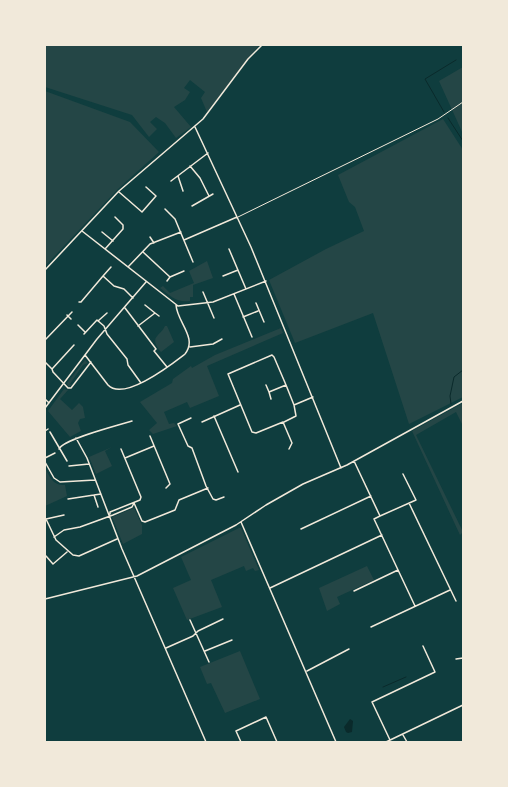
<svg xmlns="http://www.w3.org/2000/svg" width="508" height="787" viewBox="0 0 508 787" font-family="'Noto Sans',sans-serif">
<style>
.green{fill:#244646}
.water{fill:#0a2a2b}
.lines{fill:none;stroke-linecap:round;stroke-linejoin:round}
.stream{stroke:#0a2a2b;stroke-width:1}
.service{stroke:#f1e9da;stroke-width:1}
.minor{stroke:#f1e9da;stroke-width:1.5}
</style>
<rect width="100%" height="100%" fill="#0f3d3e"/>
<path class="green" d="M45,45H259L207,112L201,98L205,92L190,80L184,88L190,92L185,100L174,107L191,127L176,138L165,123L156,117L150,122L157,129L149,137L132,115L45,87Z
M463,67V134L439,81Z
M45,91L130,122L159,152L118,189L45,266Z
M443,119L463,150V397L409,424L373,313L295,343L269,280L326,249L364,231L355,207L349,202L338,175Z
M207,261L213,278L193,285V297H190V301C177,303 170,296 160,288L163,286L170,293L194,283L189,271Z
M165,326H167L174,342L161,352C148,336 160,337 165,326Z
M281,328L283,333L207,366L219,396L190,408L187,402L164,412L169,424L174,423L177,426L153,434L149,430L157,423L140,402L172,383L173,379L191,366L192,368L215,355Z
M85,360L88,363L83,365L70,384L72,385L68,387L67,383Z
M64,389L68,390L60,399L72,410L79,403L83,407L85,418L80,419L78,423L81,431L70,437L48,411Z
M463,403V426L456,412L416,435L463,532L460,535L412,431Z
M112,447L105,451L112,466L96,474L89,457Z
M45,468C50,477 53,486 65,485L67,496L45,506Z
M134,508L142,525V534L123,544L112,517Z
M239,528H241L259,570L255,571L253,568L246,571L244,566L211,580L222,607L187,620L173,588L191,580L181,557Z
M367,566L374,580L337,597L340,604L327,611L319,588Z
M240,651L260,699L225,713L211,683L207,684L200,667Z"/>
<path class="water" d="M350,719L353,721L352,732L348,733L346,732L344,727Z"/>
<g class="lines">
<path class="stream" d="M444,112L425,79L456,60
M448,118L463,141
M451,404L450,396L454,377L463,370
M383,687L406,677"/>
<path class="service" d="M238,217L438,119L463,102"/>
<path class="minor" d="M195,127L251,247L341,468
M190,166L200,178L209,196
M178,176L183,191
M171,181L208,153
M119,192L142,212L156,196L146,187
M192,206L213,194
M165,209L175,219L193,262
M82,231L178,306L213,302L266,281
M102,232L113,241
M150,237L154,243
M184,240L237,217
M105,249L123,229V225L115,217
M229,249L246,289
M143,252L170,277L184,271
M111,267L103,276L114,286L124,289L133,298
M128,267L150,244L181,232
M45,270L119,191L203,119L248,59L262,45
M223,276L238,270
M167,281L170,277
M203,292L214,318
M234,294L252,337
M79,302H81L103,276
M256,303L264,322
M145,305L155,313
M125,308L156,349L154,351L167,367
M67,315L71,319
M243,317L258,311
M98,321L107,313
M78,325L85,332
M138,326L155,313L159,316
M84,334L97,320L104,326L107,334L127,359L128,365L141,383
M45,340L72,312
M74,345L52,369L53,372L68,388H71L91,362
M190,347L213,344L222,339
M85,355L108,385C124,402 172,364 185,354C198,338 177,322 176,305
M45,362L52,369
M266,385L269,392L286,385L274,357L272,355L228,374L252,432L256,433L283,422L292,443L289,449
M286,385L294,405
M269,392L271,399
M45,399L49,403
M45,408L97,339L146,282
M214,416L238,472
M191,418L178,424L188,446L192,448L206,486L213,499L216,500L224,497
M202,422L240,405
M284,422L296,416L294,405L313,397
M45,431L48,429
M50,432L67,461
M150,436L170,484L166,488
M76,438L87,458L122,549L206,742
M59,449C63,439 120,425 132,421
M45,458L55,453
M125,458L154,446
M354,461L380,516L374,519L415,606
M45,462L54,478L60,482L95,480
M69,466L89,464
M68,499L94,495
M134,503L142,521L145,522L175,510L179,500L208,488
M409,503L456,601
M98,507L94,495L101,494
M110,514V512L140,500L141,497L121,449
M64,515L46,519L56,540L73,555L79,556L117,539
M380,516L416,500L403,474
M241,522L336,742
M301,529L371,496
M54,537L64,530L80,527L113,515L132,507L134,503
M46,556L53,564L67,552
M270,588L382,535
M354,591L398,570
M45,599L137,576L236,525L266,505L303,484L347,465L463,401
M190,620L209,662
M371,627L450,590
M166,648L193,636L198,631L223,619
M205,651L232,640
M456,659L463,658
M307,671L349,649
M403,735L407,742
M390,740L372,702L435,672L423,646
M241,742L236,731L266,717L277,742
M386,742L463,705"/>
</g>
<rect width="508" height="787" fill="none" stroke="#f1e9da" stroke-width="92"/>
</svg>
